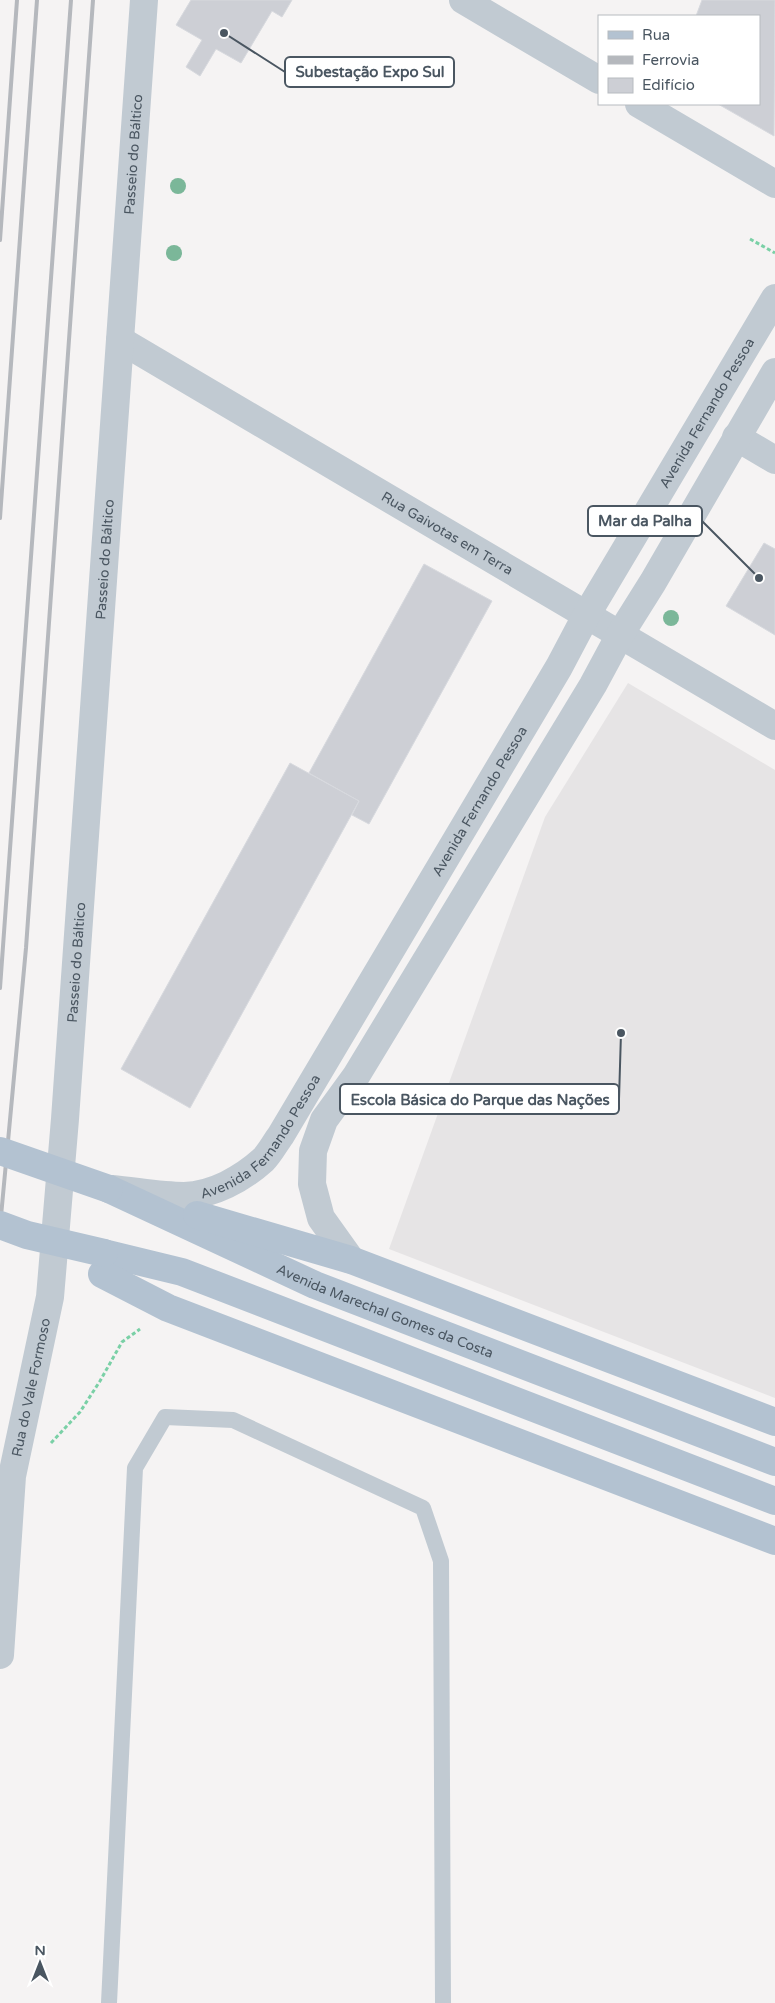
<svg xmlns="http://www.w3.org/2000/svg" width="775" height="2003" viewBox="0 0 775 2003" font-family="'Varela Round',sans-serif">
<style>
.education{fill:#e6e4e5}
.building{fill:#cdcfd5;stroke:#d7d9de}
.lines{fill:none;stroke-linecap:round;stroke-linejoin:round}
.path{stroke:#7ad0a6;stroke-width:3;stroke-dasharray:4 2.5;stroke-linecap:butt}
.service{stroke:#c1cad2;stroke-width:16}
.minor{stroke:#c1cad2;stroke-width:28}
.tertiary{stroke:#c1cad2;stroke-width:28}
.primary{stroke:#b3c2d1;stroke-width:28}
.rail{stroke:#b5b8bd;stroke-width:4}
.primary-bridge{stroke:#b3c2d1;stroke-width:28}
.tree{fill:#7bb799}
.labels{text-anchor:middle;dominant-baseline:central;stroke-width:4;stroke-linejoin:round;paint-order:stroke}
.street-label{font-size:14px;fill:#4a5661;stroke:#fff}
.leader{fill:none;stroke:#4a5661;stroke-width:2}
.callout-dot{fill:#4a5661;stroke:#fff;stroke-width:2}
.callout{fill:#fff;stroke:#4a5661;stroke-width:2}
.callout-label{font-size:15px;text-anchor:middle;font-weight:bold;fill:#4a5661}
</style>
<rect width="100%" height="100%" fill="#f5f3f3"/>
<path class="education" d="M628,683L775,770V1398L389,1249L545,817Z"/>
<path class="building" d="M191,0H292L282,17L272,11L241,63L216,49L200,76L186,67L202,40L176,25Z
M702,0H775L774,136L718,104H759V16H696Z
M764,543L775,549V635L726,606Z
M424,564L492,601L369,824L352,815L359,801L309,773Z
M290,763L359,801L190,1108L121,1069Z"/>
<g class="lines">
<path class="path" d="M750,239L775,253
M51,1443L80,1412L100,1381L122,1342L140,1329"/>
<path class="service" d="M109,2003L135,1468L165,1417L233,1420L423,1508L441,1561L443,2003"/>
<g class="minor">
<path d="M463,0L599,80"/>
<path d="M639,104L775,184"/>
<path id="s1" d="M120,340L775,726"/>
<path d="M736,437L775,460"/>
<path id="s2" d="M0,1655L12,1476L50,1297L65,1119L144,0"/>
</g>
<g class="tertiary">
<path id="s3" d="M112,1189C135,1191 161,1196 184,1196C213,1195 242,1179 263,1160C270,1153 275,1143 281,1135L559,667L587,614L775,298"/>
<path d="M351,1260L321,1218L312,1184L313,1151L324,1120L356,1076L593,685L621,633L653,582L775,372"/>
</g>
<g class="primary">
<path id="s4" d="M109,1189L315,1285L775,1462"/>
<path d="M197,1215L351,1260L775,1422"/>
<path d="M104,1253L182,1272L775,1501"/>
<path d="M102,1274L168,1308L775,1541"/>
</g>
<path class="rail" d="M0,240L17,0
M0,518L37,0
M0,988L71,0
M0,1227L26,948L93,0"/>
<path class="primary-bridge" d="M0,1151L109,1189
M0,1225L27,1235L104,1253"/>
</g>
<g class="tree">
<circle cx="178" cy="186" r="8"/>
<circle cx="174" cy="253" r="8"/>
<circle cx="671" cy="618" r="8"/>
</g>
<g class="labels">
<g class="street-label">
<text stroke="none"><textPath href="#s2" startOffset="1508">Passeio do Báltico</textPath></text>
<text stroke="none"><textPath href="#s3" startOffset="1030">Avenida Fernando Pessoa</textPath></text>
<text stroke="none"><textPath href="#s1" startOffset="380">Rua Gaivotas em Terra</textPath></text>
<text stroke="none"><textPath href="#s2" startOffset="1102">Passeio do Báltico</textPath></text>
<text stroke="none"><textPath href="#s3" startOffset="580">Avenida Fernando Pessoa</textPath></text>
<text stroke="none"><textPath href="#s2" startOffset="698">Passeio do Báltico</textPath></text>
<text stroke="none"><textPath href="#s3" startOffset="175">Avenida Fernando Pessoa</textPath></text>
<text stroke="none"><textPath href="#s4" startOffset="302">Avenida Marechal Gomes da Costa</textPath></text>
<text stroke="none"><textPath href="#s2" startOffset="270">Rua do Vale Formoso</textPath></text>
</g>
</g>
<path class="leader" d="M224 33L285 72M759 578L702 521M621 1033L619 1099"/>
<g class="callout-dot">
<circle cx="224" cy="33" r="5"/>
<circle cx="759" cy="578" r="5"/>
<circle cx="621" cy="1033" r="5"/>
</g>
<g class="callout">
<rect x="285" y="57" width="169" height="30" rx="5"/>
<rect x="588" y="506" width="114" height="30" rx="5"/>
<rect x="340" y="1084" width="279" height="30" rx="5"/>
</g>
<g class="callout-label">
<text x="370" y="77">Subestação Expo Sul</text>
<text x="645" y="526">Mar da Palha</text>
<text x="480" y="1105">Escola Básica do Parque das Nações</text>
</g>
<rect x="598" y="15" width="162" height="90" fill="#ffffff" stroke="#b7bbc0"/>
<rect x="608" y="31" width="25" height="8" fill="#b3c2d1" stroke="#b7bbc0"/>
<text x="642" y="40" font-size="15" fill="#4a5661">Rua</text>
<rect x="608" y="56" width="25" height="8" fill="#b5b8bd" stroke="#b7bbc0"/>
<text x="642" y="65" font-size="15" fill="#4a5661">Ferrovia</text>
<rect x="608" y="78" width="25" height="15" fill="#cdcfd5" stroke="#b7bbc0"/>
<text x="642" y="90" font-size="15" fill="#4a5661">Edifício</text>
<g transform="translate(40 1963)" stroke="#ffffff" stroke-width="4" paint-order="stroke">
<path d="M0-4L9 19L0 12L-9 19Z" fill="#4a5661"/>
<text y="-8" font-size="14" font-weight="bold" text-anchor="middle" fill="#4a5661">N</text>
</g>
</svg>
